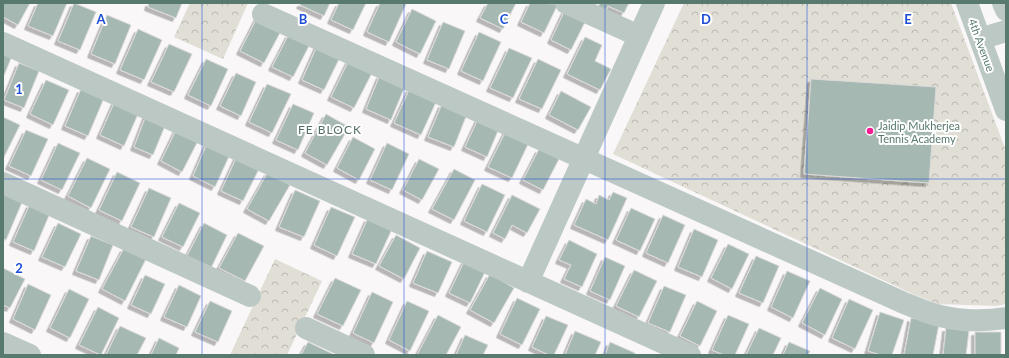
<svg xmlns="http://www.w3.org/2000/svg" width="1009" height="358" viewBox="0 0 1009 358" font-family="Lato,sans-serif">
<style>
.forest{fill:url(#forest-crowns)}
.building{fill:#a5b8b1;stroke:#dbd9d9;filter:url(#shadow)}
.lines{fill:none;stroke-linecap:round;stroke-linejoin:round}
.minor{stroke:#bcc8c4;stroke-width:22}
.grid{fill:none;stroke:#1d4ed8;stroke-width:1;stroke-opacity:0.55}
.poi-dot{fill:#f51c92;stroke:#fff;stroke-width:1.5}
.labels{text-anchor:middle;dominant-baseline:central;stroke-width:4;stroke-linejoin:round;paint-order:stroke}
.street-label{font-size:11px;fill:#58796e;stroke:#fff}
.poi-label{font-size:11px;fill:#58796e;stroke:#fff;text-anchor:start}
.neighbourhood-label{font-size:12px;letter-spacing:1px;fill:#546f66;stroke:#fff}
.grid-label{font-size:13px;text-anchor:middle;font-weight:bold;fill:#1d4ed8;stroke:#fff;stroke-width:4;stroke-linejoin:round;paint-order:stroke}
</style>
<defs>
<pattern id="forest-crowns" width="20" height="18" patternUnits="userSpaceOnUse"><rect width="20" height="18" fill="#e0ded5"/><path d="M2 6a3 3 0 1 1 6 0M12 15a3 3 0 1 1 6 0" fill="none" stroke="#b8b9b1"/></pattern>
<filter id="shadow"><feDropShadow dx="-3.5" dy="3.5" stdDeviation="0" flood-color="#0004"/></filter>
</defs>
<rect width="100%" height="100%" fill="#f9f7f7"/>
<path class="forest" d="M190,3H248L223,59L174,37Z
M684,3H951L1006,151V304L996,306L938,304L915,295L613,154Z
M275,259L322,281L287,355H230Z"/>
<path class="building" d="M3,3H30L18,25L3,17Z
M38,3H67L53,36L28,26Z
M74,3L96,12L80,50L58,41Z
M149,3H182L176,18L148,7Z
M301,3H330L324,16L300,5Z
M339,3H366L353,30L331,20Z
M380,3H403L406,4L389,42L367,32Z
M488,3H516L503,29L480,18Z
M530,3L558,4L544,33L521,22Z
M600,3H629L624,13L608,6L605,13L597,9Z
M412,9L436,21L420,54L396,42Z
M565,10L586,20L571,50L551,40Z
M107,15L131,25L115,64L91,54Z
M258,16L282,29L264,63L240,51Z
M443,22L465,31L449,69L427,60Z
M138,29L162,40L144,80L120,70Z
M479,32L501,42L483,81L461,71Z
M289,34L310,44L293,77L272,67Z
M585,37L602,45L595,61L611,69L600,90L567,74Z
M169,44L192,54L174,92L151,82Z
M318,44L341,55L324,90L302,80Z
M509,48L532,58L513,98L490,88Z
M3,52L12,56L3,78Z
M206,59L228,69L211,106L188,95Z
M538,59L561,70L542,109L519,99Z
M349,60L373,71L354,108L331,97Z
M19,63L39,71L24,108L4,100Z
M236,73L256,82L241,116L220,106Z
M380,75L405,86L391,120L366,109Z
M811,79L936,87L929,183L804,174Z
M46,80L69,90L53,125L30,114Z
M267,84L291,94L272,133L249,122Z
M410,88L437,100L421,135L394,123Z
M81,89L104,98L88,136L65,126Z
M561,91L591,107L578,130L549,115Z
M115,101L139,112L124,146L100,135Z
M293,104L314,113L298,150L276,140Z
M442,104L467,114L454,147L428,137Z
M147,113L167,121L153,155L134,147Z
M326,114L349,127L327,165L305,153Z
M3,117L20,125L3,159Z
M479,117L500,126L487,157L465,147Z
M178,126L200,137L182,172L161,161Z
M507,129L530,140L512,178L488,167Z
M26,130L48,139L31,176L9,166Z
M353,137L375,149L359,180L337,168Z
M208,141L231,152L215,187L193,176Z
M58,143L80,153L62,190L41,180Z
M387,143L409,154L392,190L370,180Z
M539,149L559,159L543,190L523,180Z
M238,154L261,165L243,201L221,191Z
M87,158L110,169L91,208L68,196Z
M419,159L439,169L422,200L403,190Z
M454,169L475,180L454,220L432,209Z
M117,172L140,183L122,221L99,210Z
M268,172L290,185L269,221L247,209Z
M482,184L505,195L487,232L464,221Z
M149,188L171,198L154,237L131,227Z
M295,190L320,201L304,237L279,227Z
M3,192L23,200L6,240L3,239Z
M613,192L627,198L608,240L574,225L586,199L596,204L599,195L609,200Z
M512,195L540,209L527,233L512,225L505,239L493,233Z
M179,203L200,213L183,247L162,237Z
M30,204L50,213L34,251L13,242Z
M331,207L355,217L337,256L314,245Z
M631,208L655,219L640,251L616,240Z
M663,215L685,225L668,263L646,253Z
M368,218L392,229L376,264L352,254Z
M58,223L81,234L65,267L42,257Z
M204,223L227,235L211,268L187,256Z
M694,229L718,240L702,277L678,267Z
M238,233L264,246L245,281L219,268Z
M396,235L420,248L404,279L379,266Z
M91,236L113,245L99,280L76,271Z
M569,240L597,254L582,287L564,279L571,265L559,260Z
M728,244L749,254L732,289L711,278Z
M124,248L146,259L125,301L102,289Z
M427,251L452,262L438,293L413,283Z
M756,256L779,266L763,303L739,293Z
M605,257L625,266L610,300L590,291Z
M465,260L486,270L470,303L449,293Z
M3,268L25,279L10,308L3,305Z
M634,270L657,281L639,317L616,306Z
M787,271L810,281L793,318L771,307Z
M490,274L514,288L494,323L470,310Z
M145,275L165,284L151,314L131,305Z
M335,278L361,290L343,326L317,314Z
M28,284L51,295L35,330L13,319Z
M179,285L201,296L187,327L164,317Z
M664,286L686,295L670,332L648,323Z
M820,288L842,299L825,335L802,323Z
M69,289L89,299L70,338L50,328Z
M372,292L393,302L374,343L353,333Z
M517,298L540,309L522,345L500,334Z
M849,299L873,310L855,349L832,338Z
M210,301L232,311L218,342L195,332Z
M407,301L429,311L410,351L389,340Z
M697,301L717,311L700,346L680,336Z
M98,307L119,318L101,355L79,345Z
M880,312L904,320L892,355H881L868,351Z
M438,315L461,327L446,355H417Z
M728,315L749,324L735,355H724L712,350Z
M546,316L568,325L554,355H549L532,347Z
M911,318L939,324L933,355H904Z
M120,326L146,338L137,355H106Z
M759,328L781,338L773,355H746Z
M946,328L969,331L966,355H943Z
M575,331L601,342L595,355H565Z
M975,332H1001V355H975Z
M465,335L488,345L483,355H456Z
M159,338L179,348L176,355H151Z
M308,342L333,354L332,355H301Z
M610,342L635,353L634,355H605Z
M789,342L810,351L808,355H783Z"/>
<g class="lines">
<path class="minor" d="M566,3L639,36
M967,3L1006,110
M1003,3L1006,10
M263,14L904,303C912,306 921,310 930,313C953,321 982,322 1006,318
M980,39L1006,31
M3,43L690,355
M3,183L250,296
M528,282L654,3
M306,328L364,355
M3,343L30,355"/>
</g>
<path class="grid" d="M202,3V355M404,3V355M605,3V355M807,3V355M3,179H1006"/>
<circle class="poi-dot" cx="870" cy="131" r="4"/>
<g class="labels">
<g class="street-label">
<text transform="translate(982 45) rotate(70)">4th Avenue</text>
</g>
<g class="poi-label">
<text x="878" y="125">Jaidip Mukherjea<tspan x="878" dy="13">Tennis Academy</tspan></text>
</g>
<g class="neighbourhood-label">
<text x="330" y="129">FE BLOCK</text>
</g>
</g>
<g class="grid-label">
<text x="101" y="24">A</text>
<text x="303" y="24">B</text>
<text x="504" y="24">C</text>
<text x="706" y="24">D</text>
<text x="908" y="24">E</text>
<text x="19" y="94">1</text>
<text x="19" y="273">2</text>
</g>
<rect width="1009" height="358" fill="none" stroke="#58796e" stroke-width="8"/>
</svg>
